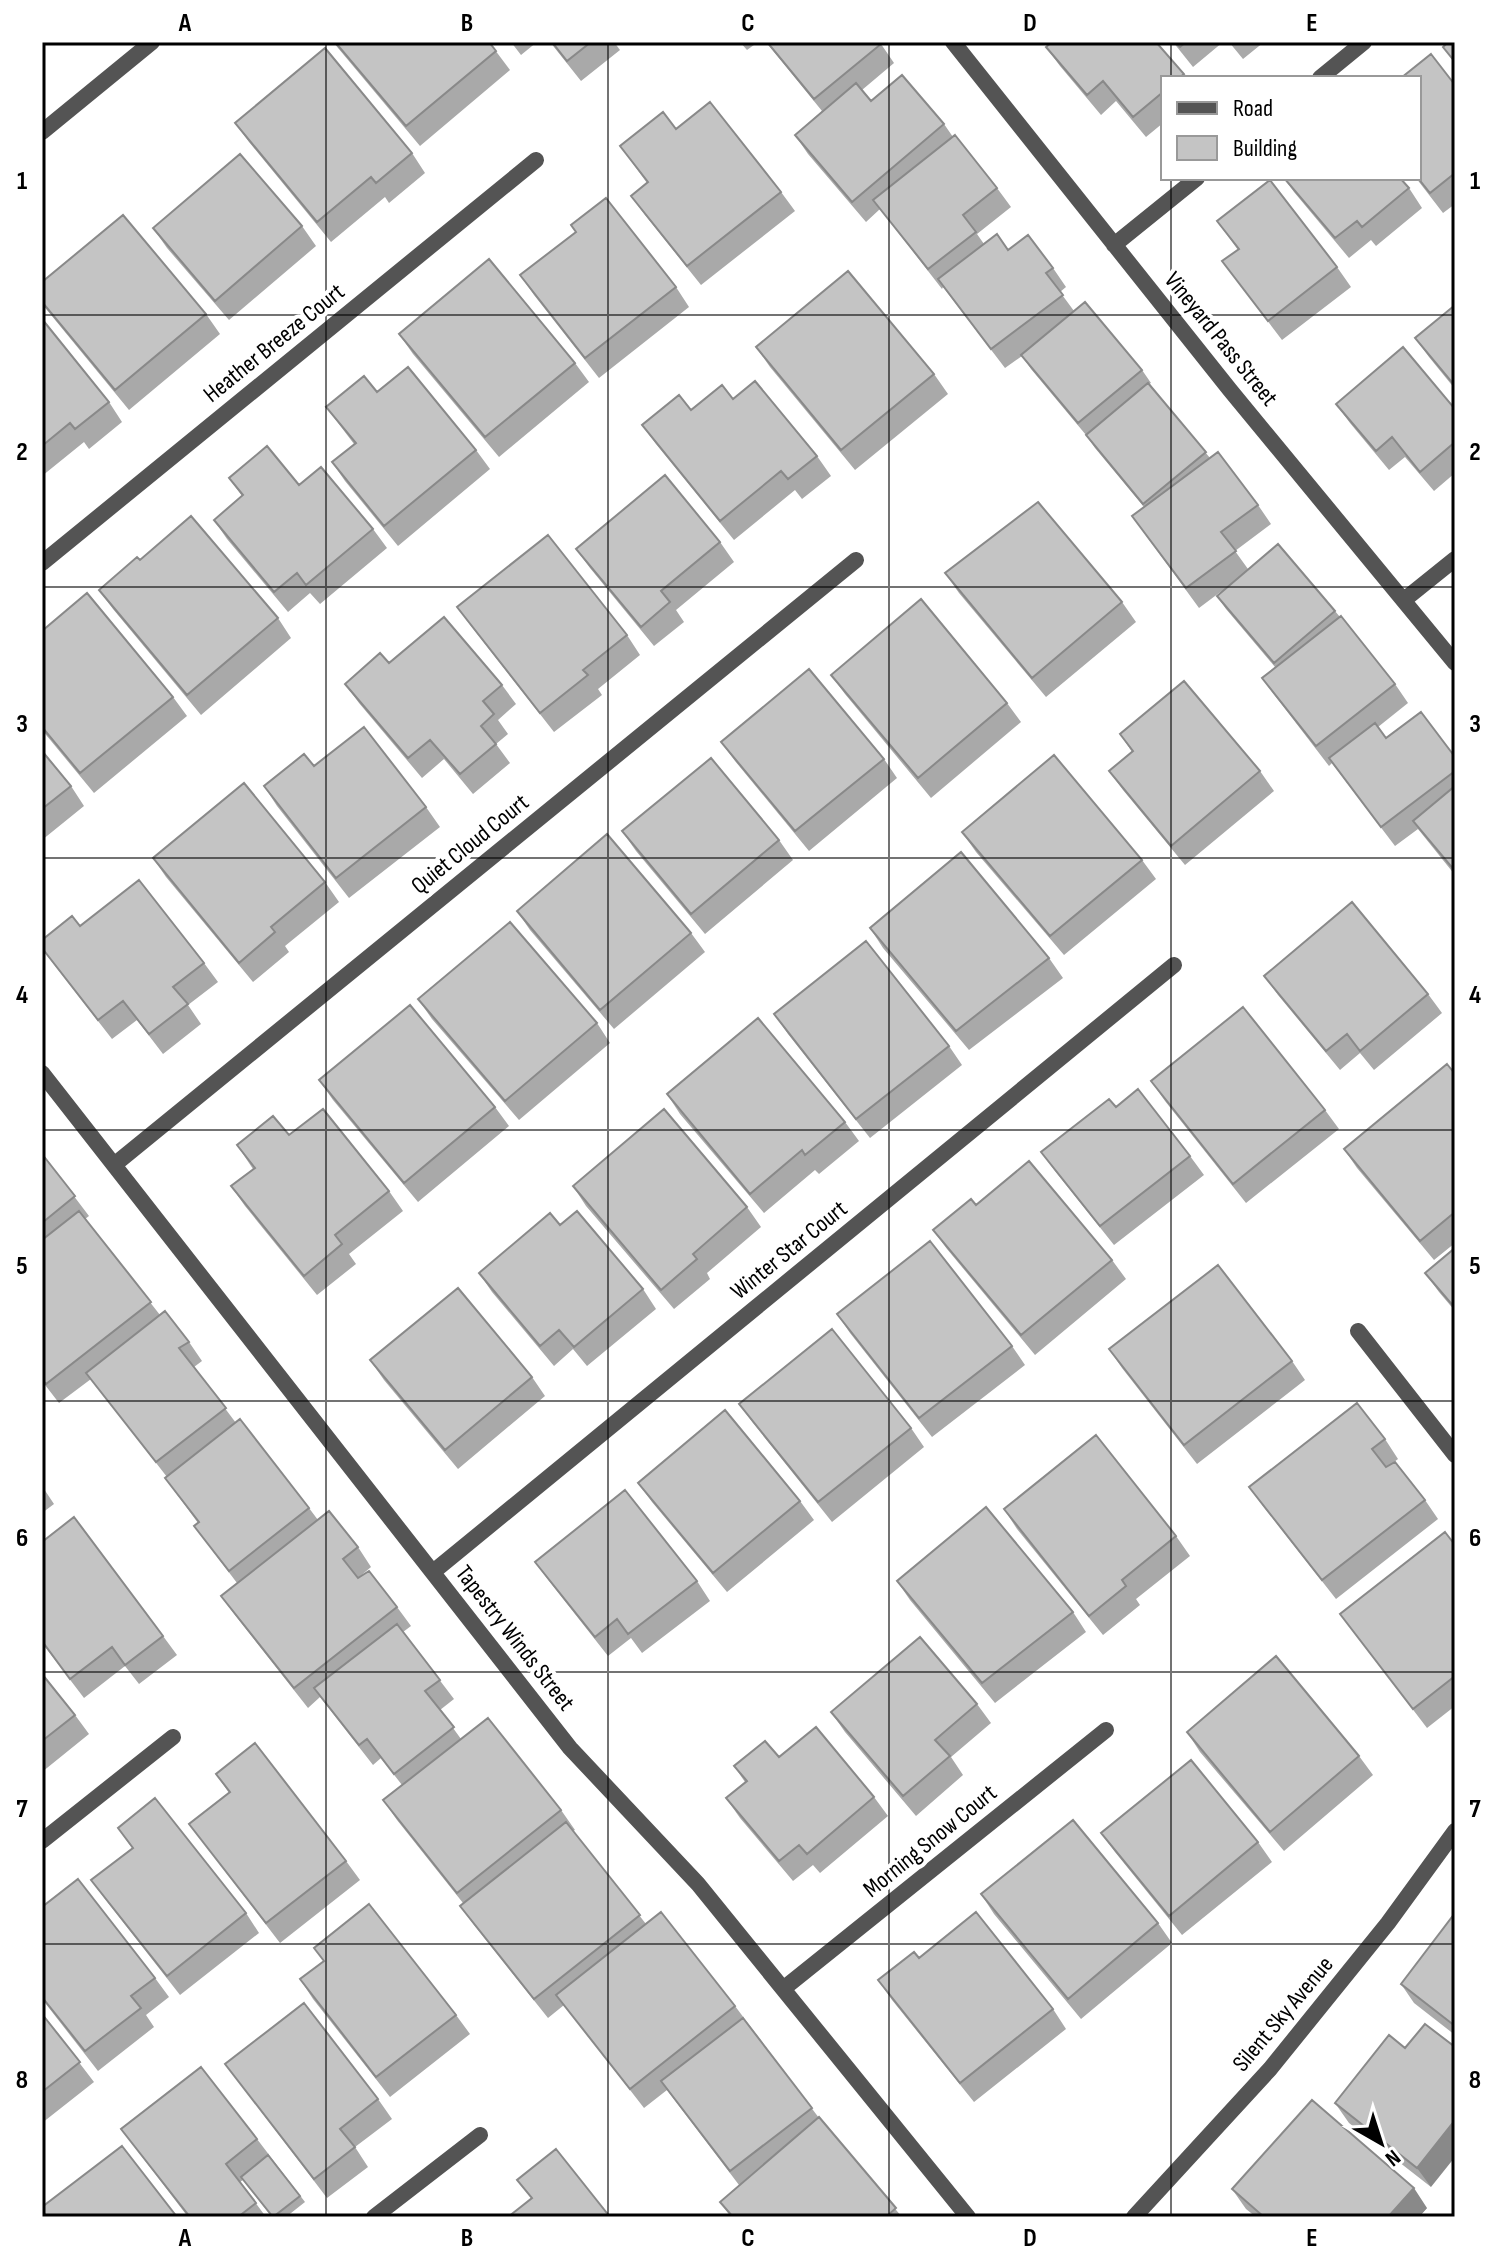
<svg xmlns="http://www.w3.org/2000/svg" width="1497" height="2259" viewBox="0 0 1497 2259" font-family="'Sofia Sans Condensed',sans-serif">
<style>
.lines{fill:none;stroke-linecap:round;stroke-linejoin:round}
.minor{stroke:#545454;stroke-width:16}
.tertiary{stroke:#545454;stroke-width:16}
.wall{fill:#a9a9a9}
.shaded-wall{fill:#898989}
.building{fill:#c4c4c4;stroke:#898989;stroke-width:2}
.grid{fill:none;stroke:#000;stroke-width:2;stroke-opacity:0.55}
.labels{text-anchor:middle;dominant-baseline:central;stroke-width:8;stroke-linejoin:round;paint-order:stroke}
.street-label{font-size:24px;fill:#000;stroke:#fff}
.neatline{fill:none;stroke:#000;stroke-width:3}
.grid-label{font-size:26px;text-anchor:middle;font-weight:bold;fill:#000}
</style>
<rect width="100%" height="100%" fill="#fff"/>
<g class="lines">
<path class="minor" d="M953,42L1230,390L1455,663
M1320,78L1364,42
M1114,245L1197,178
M42,563L536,160
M1404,600L1455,559
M42,1073L570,1748L698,1884L968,2217
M114,1165L856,560
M1358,1331L1455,1455
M433,1572L1174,965
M42,1841L173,1737
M783,1989L1106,1730
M374,2217L480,2135
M1134,2217L1270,2069L1388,1923L1455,1831"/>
<path class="tertiary" d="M42,132L152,42"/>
</g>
<path class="wall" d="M333,42H489L510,70L420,146Z
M511,42H537L521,55Z
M550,42H614L620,50L581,81Z
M740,42H758L747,50Z
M766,42H879L881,44L894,63L862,90L871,101L944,124L953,137L997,188L1011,207L977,234L984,244L1008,250L1053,268L1066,287L1060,292L1074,311L1142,370L1151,383L1149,384L1210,458L1258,505L1271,524L1235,551L1248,569L1335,611L1395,684L1408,703L1378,727L1386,738L1455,757V875L1418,829L1395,846L1332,763L1329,766L1276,697L1262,678L1275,667L1226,609L1217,596L1223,590L1199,608L1132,516L1144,507L1095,448L1086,435L1031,369L1022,356L1005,368L943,287L942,289L880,209L866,222L808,154L795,135L822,111Z
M1173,42H1223L1193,67Z
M1229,42H1264L1243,59Z
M1046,47L1184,74L1186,78H1163V123L1146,137L1116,101L1101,115L1060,66Z
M1455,85V204L1443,213L1416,178H1419Z
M235,123L412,153L425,173L389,203L385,197L331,242L249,142Z
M620,146L781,192L795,211L701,285L645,215L631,196L647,183Z
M1284,178L1409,188L1422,208L1376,246L1371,240L1349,258L1294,192Z
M1217,221L1337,267L1351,287L1282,340L1222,261L1238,250Z
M302,226L316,246L229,320L167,248L153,228Z
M520,275L676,287L689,307L599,378L534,295Z
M42,282L206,314L220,334L129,410L42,304Z
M1455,305V389L1429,357L1415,338Z
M42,319L109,402L122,422L89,449L84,442L42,476Z
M399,334L575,363L589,382L499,457L413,354Z
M756,347L934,374L948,394L855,470L770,367Z
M733,399L817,456L831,476L802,499L795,490L734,540L656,444L642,425Z
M1336,404L1455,409V473L1434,491L1405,457L1389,470L1350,423Z
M326,407L476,450L490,469L398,546L345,481L332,462L354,444Z
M229,478L299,485L373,529L387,548L320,604L310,593L288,612L227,539L214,520L242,496Z
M720,542L734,562L676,610L684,622L654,646L590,568L576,549Z
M140,560L278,618L291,638L201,715L113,609L99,590Z
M945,573L1122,602L1136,622L1046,697L959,593Z
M457,607L627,635L640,655L598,689L602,695L554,732L471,626Z
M42,631L173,697L187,716L94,793L42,730Z
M389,663L502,685L516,704L498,720L508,734L496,744L510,763L473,794L444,759L422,778L359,703L345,684Z
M831,675L1007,703L1021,722L931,798L845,694Z
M1120,734L1260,771L1274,791L1185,865L1123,790L1109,771L1132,752Z
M721,742L884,759L897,778L809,851L735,761Z
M42,751L71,786L84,806L42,840Z
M314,766L426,807L440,827L349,898L277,806L264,786Z
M622,831L779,840L793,860L705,934L636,851Z
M962,832L1142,860L1156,879L1064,955L976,852Z
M153,858L325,882L339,902L285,946L289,952L253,982L166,877Z
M517,911L691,933L705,952L614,1029L530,930Z
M80,926L204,963L218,982L188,1005L201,1024L163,1054L137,1020L112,1039L42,949Z
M870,928L1049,958L1063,978L969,1050L883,948Z
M1264,976L1428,994L1442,1013L1374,1070L1360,1053L1340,1070L1278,995Z
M418,999L597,1023L610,1043L519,1120L432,1019Z
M774,1014L949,1046L962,1065L870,1138L788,1034Z
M1455,1074V1243L1434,1260L1357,1168L1344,1149Z
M319,1080L495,1107L509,1126L418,1202L333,1100Z
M1151,1081L1325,1110L1339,1129L1246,1203L1165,1101Z
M667,1094L845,1122L859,1141L819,1174L815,1170L764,1213L680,1114Z
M1116,1107L1190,1156L1204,1175L1114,1245L1055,1171L1041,1152Z
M289,1135L389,1191L403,1211L349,1254L356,1264L317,1295L245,1206L231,1186L253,1169L237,1145Z
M42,1154L89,1216L85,1219L160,1315L189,1342L202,1361L194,1367L236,1423L309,1508L318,1520L358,1547L371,1567L358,1578L397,1607L411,1626L403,1632L454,1699L440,1710L461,1739L561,1810L575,1830L573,1831L646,1924L735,2006L819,2118L902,2217H731L720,2202L739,2185L667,2090L644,2108L564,2005L548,2018L474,1925L460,1906L463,1903L397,1820L383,1800L402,1785L381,1758L373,1765L320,1697L308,1708L235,1615L221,1596L237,1583L194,1526L198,1523L165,1478L167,1477L91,1379L59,1403L42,1381Z
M573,1186L747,1207L761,1227L707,1273L710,1279L674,1309L586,1206Z
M976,1205L1112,1260L1126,1279L1035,1355L947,1249L933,1230Z
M560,1225L643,1289L656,1309L587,1366L573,1349L554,1366L492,1292L479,1273Z
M1455,1249V1311L1439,1292L1425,1273Z
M837,1314L1012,1346L1025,1365L932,1437L850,1333Z
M1109,1349L1292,1361L1305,1380L1197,1464L1122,1368Z
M370,1360L532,1377L545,1396L458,1469L384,1380Z
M739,1404L911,1428L924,1447L832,1522L753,1423Z
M1385,1439L1398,1459L1394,1462L1425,1500L1438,1519L1336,1599L1263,1506L1249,1487Z
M638,1483L800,1501L814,1520L727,1592L652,1502Z
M42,1486L54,1504L42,1513Z
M1004,1509L1176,1536L1190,1556L1136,1599L1140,1605L1103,1635L1017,1529Z
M42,1542L163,1636L177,1655L139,1684L125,1666L84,1698L42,1643Z
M1455,1545V1706L1427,1728L1340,1614Z
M535,1562L697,1581L710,1601L642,1653L631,1638L608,1656L549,1581Z
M897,1581L1073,1612L1086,1632L995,1703L910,1600Z
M42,1674L75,1715L89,1734L42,1772Z
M977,1704L991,1723L951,1757L963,1775L916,1816L845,1732L831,1712Z
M1187,1732L1359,1756L1373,1775L1284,1851L1200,1752Z
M779,1757L874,1797L888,1816L820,1873L813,1865L793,1881L740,1818L726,1798L745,1782L734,1766Z
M216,1774L346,1861L360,1880L280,1943L189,1824L229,1793Z
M118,1828L246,1913L259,1933L180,1995L105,1899L91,1880L132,1848Z
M1101,1833L1258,1842L1272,1862L1182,1935L1115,1852Z
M981,1894L1158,1923L1172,1943L1081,2019L994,1914Z
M42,1907L155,1978L169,1997L146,2015L154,2027L98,2071L42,1999Z
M1455,1913V2035L1414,2003L1401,1984Z
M919,1958L1053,2009L1066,2029L974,2102L892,2000L878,1980Z
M324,1961L456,2015L470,2034L390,2097L313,1999L300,1979Z
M42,2014L94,2082L42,2123Z
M1389,2035L1431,2187L1349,2123L1335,2103Z
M225,2064L378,2099L392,2119L355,2147L368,2167L327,2198Z
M121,2129L257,2139L305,2202L286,2217H272L243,2180L240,2182L266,2217H188Z
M1232,2189L1427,2208L1419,2217H1256L1246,2209Z"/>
<path class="shaded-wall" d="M1455,2120V2157L1431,2187L1417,2168Z
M1414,2188L1427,2208L1419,2217H1388Z"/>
<path class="building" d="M335,42H489L496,51L406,126Z
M552,42H591L567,61Z
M767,42H879L881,44L814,99Z
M1052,42H1156L1184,74L1179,78H1163V92L1133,117L1103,81L1087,95L1046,47Z
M1175,42H1186L1180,47Z
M1448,42H1455V62L1443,47Z
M325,48L412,153L376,183L371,177L317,222L235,123Z
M1431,54L1455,85V173L1430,193L1418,178H1419V78H1401Z
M902,75L944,124L852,202L795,135L856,83L871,101Z
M710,102L781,192L687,266L631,196L648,182L620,146L663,112L676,129Z
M955,135L997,188L963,215L976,232L928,269L873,200Z
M240,154L302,226L215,301L153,228Z
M1284,178H1400L1409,188L1362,227L1357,221L1335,238Z
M1270,180L1337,267L1268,321L1222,261L1239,249L1217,221Z
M606,198L676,287L585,358L520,275L576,232L571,225Z
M123,215L206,314L115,390L42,302V282Z
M997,234L1008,250L1028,235L1053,268L1046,273L1063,295L991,349L938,279Z
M489,259L575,363L485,437L399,334Z
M848,271L934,374L841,450L756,347Z
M1085,302L1142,370L1078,423L1021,355Z
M1455,305V386L1415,338Z
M42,319L109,402L75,429L70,423L42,446Z
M1403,347L1455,409V442L1420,472L1392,437L1376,451L1336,404Z
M408,367L476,450L384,526L332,462L356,443L326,407L364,376L377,392Z
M755,381L817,456L788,479L781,471L720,521L642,425L679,395L691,410L722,385L733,399Z
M1148,383L1206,452L1143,504L1086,435Z
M267,446L299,485L321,467L373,529L306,585L297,573L274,592L214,520L243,495L229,478Z
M1218,452L1258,505L1221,532L1236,551L1186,588L1132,516Z
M665,475L720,542L661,591L670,602L641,627L576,549Z
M1038,502L1122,602L1032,678L945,573Z
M191,516L278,618L187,695L99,590L137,557L140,560Z
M548,535L627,635L583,670L588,675L540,713L457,607Z
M1278,544L1335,611L1274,663L1217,596Z
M87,593L173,697L80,773L42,727V631Z
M921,599L1007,703L918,778L831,675Z
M1341,616L1395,684L1316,746L1262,678Z
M444,617L502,685L483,701L494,714L481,726L496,744L460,774L430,740L408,758L345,684L380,653L389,663Z
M809,669L884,759L795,831L721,742Z
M1184,681L1260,771L1171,846L1109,771L1133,751L1120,734Z
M1421,712L1455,757V771L1381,827L1329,758L1375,723L1386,738Z
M364,727L426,807L336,878L264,786L304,754L314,766Z
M42,751L71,786L42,809Z
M1054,755L1142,860L1050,936L962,832Z
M711,758L779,840L691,914L622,831Z
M244,783L325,882L271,927L275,932L239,963L153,858Z
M1455,786V871L1413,821Z
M607,834L691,933L600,1010L517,911Z
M961,852L1049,958L956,1031L870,928Z
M139,880L204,963L173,987L188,1004L149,1034L123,1001L98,1020L42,948V940L72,916L80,926Z
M1352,902L1428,994L1360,1051L1347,1034L1326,1051L1264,976Z
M510,922L597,1023L505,1101L418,999Z
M866,941L949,1046L856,1119L774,1014Z
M410,1005L495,1107L404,1183L319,1080Z
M1243,1007L1325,1110L1233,1184L1151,1081Z
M758,1018L845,1122L805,1155L802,1150L750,1194L667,1094Z
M1447,1064L1455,1074V1212L1420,1241L1344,1149Z
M1138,1089L1190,1156L1100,1226L1041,1152L1109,1099L1116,1107Z
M323,1109L389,1191L335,1235L342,1244L304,1276L231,1186L255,1168L237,1145L273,1116L289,1135Z
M664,1109L747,1207L693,1254L697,1259L661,1290L573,1186Z
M42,1154L75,1196L42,1223Z
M1029,1161L1112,1260L1021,1335L933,1230L971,1199L976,1205Z
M79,1211L151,1302L46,1384L42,1379V1240Z
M577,1211L643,1289L574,1347L559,1330L540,1346L479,1273L550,1213L560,1225Z
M930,1241L1012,1346L919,1418L837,1314Z
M1455,1248V1308L1425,1273Z
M1218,1265L1292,1361L1184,1445L1109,1349Z
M458,1288L532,1377L445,1450L370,1360Z
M165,1311L189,1342L179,1348L226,1408L156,1462L86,1373Z
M832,1329L911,1428L818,1502L739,1404Z
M1357,1403L1385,1439L1372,1449L1386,1467L1395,1462L1425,1500L1322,1580L1249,1487Z
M725,1410L800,1501L713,1573L638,1483Z
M240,1419L309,1508L229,1571L194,1526L199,1522L165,1478Z
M1096,1435L1176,1536L1122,1580L1126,1586L1089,1616L1004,1509Z
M625,1490L697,1581L628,1634L617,1619L595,1637L535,1562Z
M986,1507L1073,1612L982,1683L897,1581Z
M329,1511L358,1547L343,1559L358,1578L369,1571L397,1607L294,1688L221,1596Z
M74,1517L163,1636L125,1665L112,1647L70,1679L42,1641V1542Z
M1445,1532L1455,1545V1676L1413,1709L1340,1614Z
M397,1624L440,1680L425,1691L454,1727L394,1774L367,1739L359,1745L314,1688Z
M920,1637L977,1704L935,1740L950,1756L903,1796L831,1712Z
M1276,1656L1359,1756L1270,1832L1187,1732Z
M42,1674L75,1715L42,1741Z
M488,1718L561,1810L457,1893L383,1800Z
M816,1727L874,1797L807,1854L799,1845L779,1861L726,1798L747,1781L734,1766L765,1741L779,1757Z
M255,1743L346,1861L266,1923L189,1824L230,1792L216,1774Z
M1191,1760L1258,1842L1169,1916L1101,1833Z
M155,1798L246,1913L167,1976L91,1880L133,1848L118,1828Z
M1073,1820L1158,1923L1068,1999L981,1894Z
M566,1822L640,1915L534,1999L460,1906Z
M78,1879L155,1978L131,1996L141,2008L85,2051L42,1997V1907Z
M369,1904L456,2015L376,2077L300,1979L324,1961L314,1948Z
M661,1912L735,2006L630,2089L556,1995Z
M976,1912L1053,2009L960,2083L878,1980L914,1952L919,1958Z
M1455,1913V2026L1401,1984Z
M304,2003L378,2099L340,2129L355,2147L314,2179L225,2064Z
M42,2014L80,2062L42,2092Z
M743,2018L812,2108L730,2171L661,2081Z
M1425,2024L1455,2047V2120L1417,2168L1335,2103L1389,2035L1405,2048Z
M201,2067L257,2139L226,2164L256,2203L238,2217H190L121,2129Z
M1312,2100L1414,2188L1388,2217H1264L1232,2189Z
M819,2117L896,2208L886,2217H733L720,2202Z
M122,2146L177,2217H47L42,2210V2207Z
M556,2149L610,2217H508L532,2198L517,2180Z
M268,2155L300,2196L273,2217L241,2177Z"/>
<path class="grid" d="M326,42V2217M608,42V2217M889,42V2217M1171,42V78M1171,178V2217M42,315H1455M42,587H1455M42,858H1455M42,1130H1455M42,1401H1455M42,1672H1455M42,1944H1455"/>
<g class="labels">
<g class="street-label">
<text transform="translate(1221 339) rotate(51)">Vineyard Pass Street</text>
<text transform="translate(274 343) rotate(-39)">Heather Breeze Court</text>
<text transform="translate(470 844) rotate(-39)">Quiet Cloud Court</text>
<text transform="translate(789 1250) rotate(-39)">Winter Star Court</text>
<text transform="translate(515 1638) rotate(52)">Tapestry Winds Street</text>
<text transform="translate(930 1841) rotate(-39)">Morning Snow Court</text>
<text transform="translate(1283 2014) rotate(-50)">Silent Sky Avenue</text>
</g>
</g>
<rect width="1497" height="2259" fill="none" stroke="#ffffff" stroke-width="88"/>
<rect x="1161" y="76" width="260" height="104" fill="#ffffff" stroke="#999999" stroke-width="2"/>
<rect x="1177" y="102" width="40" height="12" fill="#545454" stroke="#999999" stroke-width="2"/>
<text x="1233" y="116" font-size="24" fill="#000000">Road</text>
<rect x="1177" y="136" width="40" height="24" fill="#c4c4c4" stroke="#999999" stroke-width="2"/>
<text x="1233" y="156" font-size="24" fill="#000000">Building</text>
<g transform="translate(1381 2143) rotate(141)" stroke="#ffffff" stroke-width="6" paint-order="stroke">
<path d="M0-6L14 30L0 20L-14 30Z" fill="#000000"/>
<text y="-12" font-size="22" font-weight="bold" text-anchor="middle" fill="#000000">N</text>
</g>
<rect x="44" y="44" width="1409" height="2171" class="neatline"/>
<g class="grid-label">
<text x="185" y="31">A</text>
<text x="467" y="31">B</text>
<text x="748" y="31">C</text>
<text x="1030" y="31">D</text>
<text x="1312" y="31">E</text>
<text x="22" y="189">1</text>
<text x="1475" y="189">1</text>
<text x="22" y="460">2</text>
<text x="1475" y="460">2</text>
<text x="22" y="732">3</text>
<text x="1475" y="732">3</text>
<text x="22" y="1003">4</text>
<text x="1475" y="1003">4</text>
<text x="22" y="1274">5</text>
<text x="1475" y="1274">5</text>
<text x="22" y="1546">6</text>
<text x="1475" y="1546">6</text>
<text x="22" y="1817">7</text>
<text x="1475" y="1817">7</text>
<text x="22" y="2088">8</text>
<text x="1475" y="2088">8</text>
<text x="185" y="2246">A</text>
<text x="467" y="2246">B</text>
<text x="748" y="2246">C</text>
<text x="1030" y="2246">D</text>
<text x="1312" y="2246">E</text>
</g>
</svg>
